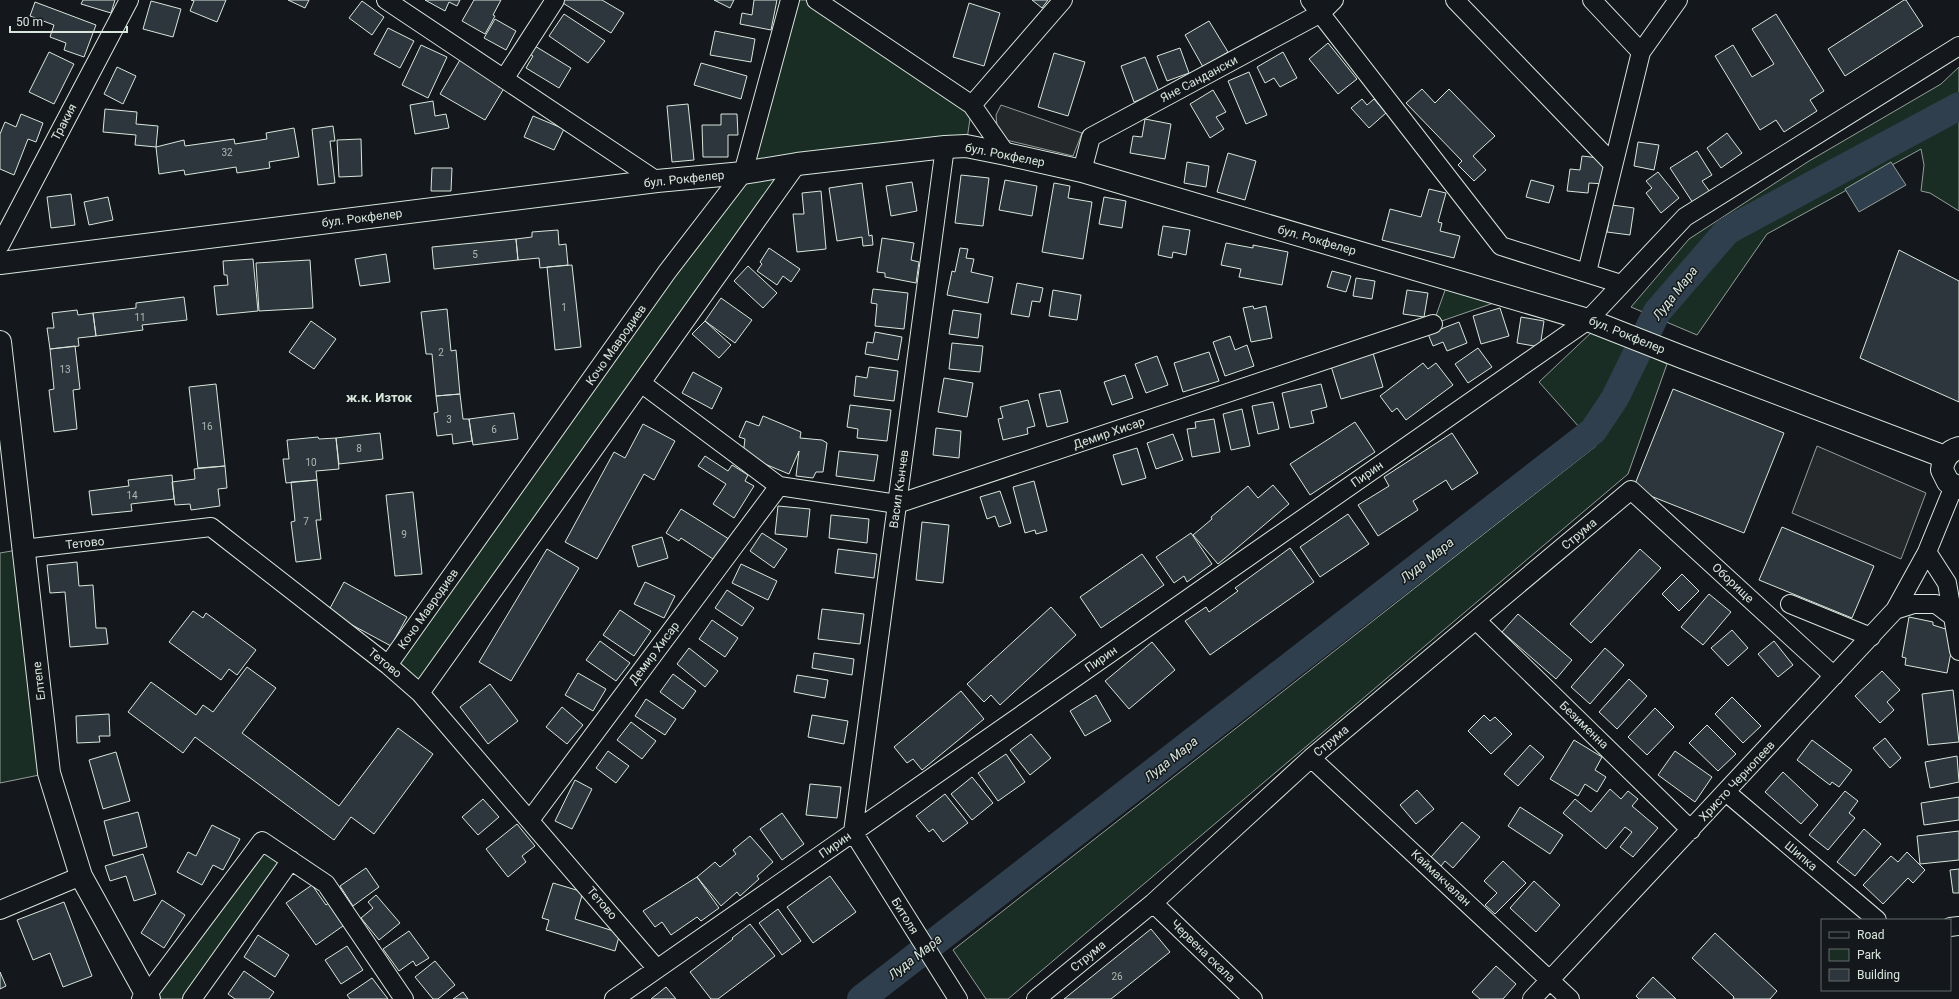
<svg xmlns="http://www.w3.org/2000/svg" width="1959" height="999" viewBox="0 0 1959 999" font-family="Roboto,sans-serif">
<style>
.green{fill:#1a2d24;stroke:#939e99}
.parking{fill:#24282b;stroke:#939e99}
.water{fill:#2f3f4d;stroke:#939e99}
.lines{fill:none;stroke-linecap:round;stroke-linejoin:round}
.river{stroke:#2f3f4d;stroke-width:28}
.building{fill:#2c363c;stroke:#d8e6dc}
.minor-casing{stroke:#d8e6dc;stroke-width:20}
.major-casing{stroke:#d8e6dc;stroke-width:24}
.minor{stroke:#14181c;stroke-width:18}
.major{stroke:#14181c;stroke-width:22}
.labels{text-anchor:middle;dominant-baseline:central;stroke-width:3;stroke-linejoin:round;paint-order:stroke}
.number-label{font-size:10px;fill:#adbab4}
.street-label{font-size:12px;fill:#d8e6dc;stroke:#14181c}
.water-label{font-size:13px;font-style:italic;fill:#d8e6dc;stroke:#14181c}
.neighbourhood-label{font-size:13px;font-weight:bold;fill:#d8e6dc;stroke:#14181c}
</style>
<rect width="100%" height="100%" fill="#14181c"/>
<path class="green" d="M790,0H824L972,105L966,146L797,164L420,693L388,665L743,173Z
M1959,67V211L1930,193L1921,191L1924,165L1921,149L1767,234L1697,335L1631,307L1689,239L1809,161L1941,84Z
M1449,279L1511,297L1433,324Z
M1593,331L1667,364L1628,474L1008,999H986L953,950L1596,446L1539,382Z
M23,549L49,773L0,783V553Z
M262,841L291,860L192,999H149Z"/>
<path class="parking" d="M1001,105L1082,133L1073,156L998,138L996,115Z
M1817,446L1926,493L1901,559L1792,513Z"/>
<path class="water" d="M1891,162L1906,185L1859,212L1845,189Z"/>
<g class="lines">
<path class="river" d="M861,999L1593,431L1615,398L1657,312L1727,231L1959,106"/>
</g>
<path class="building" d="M83,0H115L111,13L81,4Z
M191,0H226L217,22L190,11L194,1Z
M288,0H309L305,8Z
M425,0H460L457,6L449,2L445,11Z
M474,0H501L493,15L495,16L485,34L462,21Z
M558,0H602L624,13L611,33Z
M714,0H734L730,8Z
M754,0H777L771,30L740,24L742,13L752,15Z
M1032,0H1048L1042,8Z
M1904,0H1906L1923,26L1845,76L1828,49Z
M151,1L181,9L173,37L143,29Z
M362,1L384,17L372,35L349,18Z
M35,2L96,25L84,57L64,50L66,43L50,37L54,25L30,16Z
M969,3L1000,13L984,66L953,57Z
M564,14L605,41L588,63L549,36Z
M1776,14L1824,91L1810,100L1817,111L1784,132L1776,120L1760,130L1715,56L1733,45L1752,77L1774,64L1752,29Z
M495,19L516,31L506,50L484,38Z
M1209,21L1228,52L1203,67L1185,35Z
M388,28L414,41L400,68L374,54Z
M715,31L755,39L751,62L710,55Z
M530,43L571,68L559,88L526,68L533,56L525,51Z
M1328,43L1357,79L1338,94L1309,59Z
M421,45L447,57L428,98L402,85Z
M1180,48L1189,73L1167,81L1157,56Z
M49,52L74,64L54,104L29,92Z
M1283,52L1297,78L1280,87L1274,78L1265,83L1257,67Z
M464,53L506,85L485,120L440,94Z
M1054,53L1085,62L1068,116L1038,107Z
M1145,57L1159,92L1134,102L1121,66Z
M701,63L747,76L741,99L694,85Z
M117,67L136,76L123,104L104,94Z
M1249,72L1267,115L1246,124L1228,81Z
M1422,89L1435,103L1449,89L1495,136L1473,156L1486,170L1474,181L1458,165L1462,161L1406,103Z
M1213,90L1226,112L1216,117L1224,129L1210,138L1190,104Z
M1362,99L1367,105L1374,99L1386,113L1369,128L1351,108Z
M433,101L435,116L446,114L449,128L415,134L410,105Z
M688,104L694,160L672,162L667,106Z
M105,109L137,112L136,124L158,126L156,147L135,145L136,135L103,132Z
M21,114L43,123L36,142L28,139L14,175L0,169V134L5,122L16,127Z
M721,114H737L738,135H728V157H703L702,125H721Z
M533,116L564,129L554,150L524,137Z
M1145,119L1171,124L1165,159L1130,153L1133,136L1142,137Z
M333,126L335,141H330L335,183L318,185L312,129Z
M294,128L299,157L269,162L270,168L237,173L236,167L185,175L184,170L159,174L156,147L184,140L185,146L234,139L235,144L267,139L266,133Z
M1727,133L1742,153L1721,168L1707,148Z
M361,139L362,176L339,177L337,140Z
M1638,142L1659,145L1654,170L1634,166Z
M1697,151L1712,175L1702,181L1710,192L1693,203L1670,168Z
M1228,153L1256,161L1245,200L1217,192Z
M1582,156L1608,159L1605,184L1589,183L1588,193L1567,191L1570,169L1580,170Z
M1187,162L1209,166L1206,187L1184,183Z
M432,168H452L451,191H431Z
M1658,172L1679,198L1661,213L1646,193L1652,188L1646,181Z
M961,175L989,178L983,226L955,223Z
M1005,180L1037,186L1032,216L999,210Z
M1531,180L1554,186L1549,203L1526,197Z
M912,182L917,211L891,216L886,186Z
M862,183L869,236L872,235L873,245L863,246L862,237L837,241L829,188Z
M1054,183L1070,186L1068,198L1092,202L1083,259L1042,252Z
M1429,189L1446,193L1438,222L1442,223L1440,231L1460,236L1454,258L1382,240L1390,209L1421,217Z
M821,191L826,249L797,252L793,214H804L802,193Z
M71,194L75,225L51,228L47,197Z
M108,197L113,220L89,225L84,202Z
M1104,197L1126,201L1122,228L1099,224Z
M1612,205L1634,208L1630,235L1607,232Z
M1163,226L1190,230L1186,255L1173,252L1172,258L1158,255Z
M558,230L559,245L566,244L568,265L540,268L539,258L518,260L516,239L532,237V232Z
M882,238L914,243L911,260L919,262L916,283L885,277V273L877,272Z
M516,239L518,260L434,269L432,247Z
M1226,243L1253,248V245L1288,252L1282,285L1239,277L1241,269L1221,265Z
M769,248L800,269L791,282L783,276L777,285L757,271L762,264L760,262Z
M960,248L968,249L966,258L974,259L971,272L993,277L988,303L947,295L952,271L955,272Z
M1899,250L1959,281V402L1860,358Z
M386,254L390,282L360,286L355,259Z
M253,259L258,311L217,315L214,286L228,285L227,275H224L223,261Z
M310,260L313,308L259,311L256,263Z
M572,265L581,347L555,350L547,267Z
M748,266L777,293L763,308L734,281Z
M1332,271L1351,276L1346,292L1327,287Z
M1356,278L1375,281L1372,299L1353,296Z
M1017,283L1043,288L1040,302L1032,301L1029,317L1011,314Z
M873,289L908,293L904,329L875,326L877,304L871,303Z
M1053,290L1081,295L1077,320L1049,316Z
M1407,290L1428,293L1424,317L1403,314Z
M184,297L187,320L142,325L143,330L96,336L93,313L136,308V303Z
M721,298L752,320L735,343L705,321Z
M1253,306L1254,309L1266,306L1272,338L1251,342L1243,308Z
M1500,308L1509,336L1481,344L1473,316Z
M447,309L451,351L456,350L460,394L436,396L432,354H426L421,312Z
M77,310L78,315L93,313L96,336L78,338L79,346L50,349L47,328H54L52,313Z
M953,310L981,314L978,338L949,334Z
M1521,317L1544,321L1540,347L1517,343Z
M311,321L336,339L314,369L289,352Z
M705,321L731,345L719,358L692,334Z
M1459,322L1467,343L1447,351L1443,342L1433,346L1428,334Z
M875,332L902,337L898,360L865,354L867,342L873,343Z
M1230,336L1235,350L1247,345L1254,366L1225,376L1213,342Z
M952,343L983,346L980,372L949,369Z
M75,346L80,389L73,390L77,429L54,432L49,390L54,389L50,349Z
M1478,348L1492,367L1468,383L1455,364Z
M1209,352L1219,381L1183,392L1174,363Z
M1373,353L1383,387L1341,399L1331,366Z
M1157,356L1168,385L1146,393L1135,364Z
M1423,363L1428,369L1436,363L1453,385L1406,420L1397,408L1392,412L1380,396Z
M869,367L898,371L894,401L854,396L856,376L867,378Z
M693,372L722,388L712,409L682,393Z
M1125,375L1133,398L1112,405L1104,382Z
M944,378L973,383L967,417L938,412Z
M216,384L225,466L198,468L189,387Z
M1321,384L1327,407L1311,411L1314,423L1290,428L1282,393Z
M1673,389L1784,433L1744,533L1633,489Z
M1060,390L1068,422L1047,427L1039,394Z
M460,394L463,419H469L472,441L453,444L452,434L437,436L434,413L438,412L436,396Z
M1028,400L1035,426L1027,428L1028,434L1003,440L998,419L1003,418L1000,407Z
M1273,402L1279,429L1258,434L1252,406Z
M850,405L891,410L887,441L857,438L858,429L847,427Z
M1242,409L1250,446L1231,450L1223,414Z
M514,413L518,439L473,445L469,419Z
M763,416L801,432L800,438L822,440L827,443L823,472H816L813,478L796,476L799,451L789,474L743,455L745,439L739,437L746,421L759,426Z
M1214,419L1220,452L1192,457L1187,429L1196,428L1195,422Z
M1355,422L1375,452L1310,495L1290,464Z
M643,424L675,441L654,480L644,474L597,559L565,542L614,452L625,458Z
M936,428L961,431L959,458L933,455Z
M380,433L383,459L339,464L336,438Z
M1452,433L1478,473L1452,490L1446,480L1413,501L1418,510L1378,536L1358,505L1389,486L1384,477Z
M1173,434L1183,460L1156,469L1147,443Z
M318,437L319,439L336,438L339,469L316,471L317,480L286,483L283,459H289L287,440Z
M1137,448L1146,478L1122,485L1113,455Z
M839,451L878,455L874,481L836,476Z
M705,456L728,471L732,465L748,475L745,481L754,486L734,518L713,504L726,484L698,466Z
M225,466L227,488L218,489L220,506L191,510L190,504L175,505L172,482L195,479L194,469Z
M172,475L174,499L131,504L132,511L92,515L89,491L129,486L128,480Z
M317,480L321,520H316L321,559L296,562L291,522L295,521L291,482Z
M1034,481L1047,531L1036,534L1035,530L1025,533L1013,487Z
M1273,485L1289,504L1218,564L1193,535L1212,519L1211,517L1248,486L1258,498Z
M1000,491L1011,523L999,527L995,516L987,519L980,497Z
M413,492L422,574L395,576L386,495Z
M778,506L810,509L807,537L775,534Z
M681,509L732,541L719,563L681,538L679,541L666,533Z
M1348,514L1369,544L1320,577L1300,547Z
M831,515L869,519L867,543L829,538Z
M922,522L949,525L943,583L916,580Z
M1782,527L1874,566L1852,618L1759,580Z
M762,533L787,549L774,568L750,551Z
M1191,533L1212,564L1187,582L1184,576L1174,583L1156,557Z
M662,537L668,558L638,567L632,546Z
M1290,548L1314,582L1210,655L1185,621L1206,607L1209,612L1238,591L1235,588Z
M547,549L579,568L511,681L479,662Z
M838,549L877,554L874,578L835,573Z
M1640,549L1661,568L1591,643L1570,624Z
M1142,554L1164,585L1101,628L1080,597Z
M77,562L79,586L93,585L96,628H106L108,644L70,647L65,592L50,593L47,565Z
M741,564L777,581L768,600L732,583Z
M1682,574L1699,591L1679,611L1662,594Z
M344,582L407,617L391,646L328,612Z
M645,582L675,596L664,618L634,604Z
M727,590L754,608L742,626L715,608Z
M1709,594L1731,612L1703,645L1681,627Z
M1051,607L1076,635L1000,705L991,695L984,702L967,684Z
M822,609L864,614L860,644L818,639Z
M620,610L651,631L634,656L603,635Z
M193,611L203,618L206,613L256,650L237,675L229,669L221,680L169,642Z
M1518,614L1572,660L1556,679L1502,632Z
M1909,617L1933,622V625L1955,632L1947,673L1905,665L1906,658L1902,657Z
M712,620L738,638L725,657L699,639Z
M1732,630L1748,648L1728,666L1711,648Z
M600,641L630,663L616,681L586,660Z
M1774,641L1793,665L1778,677L1758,654Z
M1152,642L1175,670L1129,709L1105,681Z
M689,648L718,671L705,687L677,664Z
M1605,648L1624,665L1590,704L1571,687Z
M814,653L854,659L852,675L812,668Z
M247,667L276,688L242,733L339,806L398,728L433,754L374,834L351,817L334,840L195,737L183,753L128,712L151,682L196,715L203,705L213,712Z
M1882,671L1900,690L1887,702L1894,710L1880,723L1855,696Z
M578,673L606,689L593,711L565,695Z
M673,674L696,691L683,709L660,692Z
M797,675L828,680L825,698L794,692Z
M1629,679L1647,696L1617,729L1599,712Z
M490,684L518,721L488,744L460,707Z
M1953,690L1959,742L1928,745L1922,694Z
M961,691L984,719L922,770L913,759L907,763L894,747Z
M1096,695L1111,721L1085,736L1070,711Z
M1732,697L1761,726L1743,743L1715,714Z
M646,699L676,719L665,735L635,716Z
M562,707L583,725L567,744L546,727Z
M1655,708L1674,727L1647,755L1628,737Z
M109,714L110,736H99L100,742L77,743L76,716Z
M812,715L848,721L844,744L808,737Z
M1484,715L1490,721L1495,717L1512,734L1491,754L1468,731Z
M631,722L656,741L642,759L617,740Z
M1707,725L1736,754L1718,771L1689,743Z
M1031,734L1051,758L1030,775L1010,750Z
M1885,738L1901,758L1890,768L1873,748Z
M1574,740L1602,757L1595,770L1606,777L1597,792L1585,784L1578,796L1550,779Z
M1812,740L1852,770L1839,787L1832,782L1830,785L1797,760Z
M1530,745L1544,757L1518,786L1504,774Z
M608,751L629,766L616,783L596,768Z
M1675,751L1712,777L1695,802L1658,775Z
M116,752L130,801L103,809L89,760Z
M1006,754L1025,782L998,801L978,773Z
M1957,756L1959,782L1930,788L1925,762Z
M1783,772L1818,805L1801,824L1765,792Z
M972,777L993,803L972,820L951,794Z
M575,780L592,789L572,829L555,821Z
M810,784L841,787L837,818L806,815Z
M1610,789L1621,799L1628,791L1638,799L1632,806L1658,828L1633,857L1620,847L1632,832L1625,827L1606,849L1563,813L1575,799L1591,812Z
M1417,790L1434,809L1416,824L1400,805Z
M1845,791L1858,801L1849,813L1855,818L1828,850L1809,835Z
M945,794L968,823L943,842L933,829L929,832L916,816Z
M1959,797V820L1924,825L1921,803Z
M483,799L499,817L478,835L462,817Z
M1520,807L1563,835L1550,854L1508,826Z
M138,812L147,847L113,856L104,821Z
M782,813L804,844L782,860L760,829Z
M1462,822L1480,837L1453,868L1445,861L1441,866L1431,857Z
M517,824L535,846L522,856L526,862L508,877L486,849Z
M212,825L240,839L223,870L213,865L202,885L177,872L188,852L196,856Z
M1864,829L1881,844L1855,876L1837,862Z
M1959,831V860L1920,864L1917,836Z
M750,836L773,862L757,876L759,879L740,896L737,892L721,906L697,877L715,862L720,867L736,854L733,850Z
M1907,852L1925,870L1913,883L1908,878L1883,904L1863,885L1891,856L1898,862Z
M143,854L156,894L134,901L126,876L110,881L105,866Z
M1503,861L1526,883L1495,914L1485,905L1497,893L1484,881Z
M366,868L379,887L353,906L340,886Z
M1959,869V893H1953L1950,870Z
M830,876L856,912L813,943L787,907Z
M697,877L719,908L701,921L697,917L671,935L662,922L655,927L643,911Z
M1534,881L1560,905L1536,932L1510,908Z
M553,883L583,892L575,919L620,933L615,951L546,930L549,920L542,918Z
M312,885L326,905L334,899L350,921L316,945L286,903Z
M376,895L400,923L379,940L361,918L373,908L368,902Z
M162,900L185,915L164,948L141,933Z
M64,902L92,976L63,987L50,953L33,960L17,920Z
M778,909L801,941L782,955L759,923Z
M750,924L775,956L718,999H711L690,972L733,939L732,938Z
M1151,929L1170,952L1111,999H1064Z
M409,931L429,958L416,966L413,961L399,971L383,949Z
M1715,933L1777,991L1770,999H1733L1734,997L1692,958Z
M258,935L289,955L275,977L244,957Z
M347,946L363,970L341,984L325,960Z
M435,961L455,985L438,999H433L415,977Z
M1496,966L1516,984L1503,999H1480L1472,992Z
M244,971L274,992L269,999H235L228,994Z
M0,972L6,986L0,989Z
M1653,977L1676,999H1639L1636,996Z
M372,978L388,999H350L347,995Z
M666,987L676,999H651Z
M463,992L468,999H453Z"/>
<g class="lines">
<g class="minor-casing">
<path id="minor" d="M386,0L657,181
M816,0L972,105L1006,154
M1310,0L1501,246L1621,284
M1455,0L1613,164
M1592,0L1641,52
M504,79L555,0
M972,105L1063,0
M945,147L853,832L958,999
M1082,171L1091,137L1321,13L1334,0
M0,245L129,0
M1587,272L1641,52L1678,0
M641,383L779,486L897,504L1433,324
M23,549L211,527L388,665L420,693L657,969
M1927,552L1947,583L1959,651
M1790,604L1871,637
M1895,610L1914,604H1936L1952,616
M1477,621L1691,830
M388,665L667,272L743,173L790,0
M420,693L797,164
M1311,758L1570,999
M1726,792L1877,920
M530,820L779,486
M1153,903L1253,999
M0,910L81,876
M1950,927L1959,926
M141,999L147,995L262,841L326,884L404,999
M192,999L291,860
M614,999L1588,320L1685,217L1959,46
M1036,999L1153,903L1311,758L1631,490L1834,676
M1532,999L1895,610L1927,552L1954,486"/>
</g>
<g class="major-casing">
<path id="major" d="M0,263L657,181L743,173L797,164L945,147L966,146L1006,154L1082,171L1588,320L1682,357L1945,457
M0,342L49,773L81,876L149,999
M1959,448C1948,451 1943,459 1942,470L1948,482L1959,488"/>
</g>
<use href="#minor" class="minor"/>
<use href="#major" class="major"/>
</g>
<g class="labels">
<g class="number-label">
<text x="227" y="152">32</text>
<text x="475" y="254">5</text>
<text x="564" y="307">1</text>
<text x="140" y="317">11</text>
<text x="441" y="352">2</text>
<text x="65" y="369">13</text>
<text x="449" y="419">3</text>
<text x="207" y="426">16</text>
<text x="494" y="429">6</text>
<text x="359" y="448">8</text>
<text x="311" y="462">10</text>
<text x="132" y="495">14</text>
<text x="306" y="521">7</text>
<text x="404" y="534">9</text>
<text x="1117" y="976">26</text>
</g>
<g class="street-label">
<text transform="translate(1199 79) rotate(-28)">Яне Сандански</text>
<text transform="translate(64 122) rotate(-62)">Тракия</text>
<text transform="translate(1005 155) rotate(11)">бул. Рокфелер</text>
<text transform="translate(684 179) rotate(-6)">бул. Рокфелер</text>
<text transform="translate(362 218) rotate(-7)">бул. Рокфелер</text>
<text transform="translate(1317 240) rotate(16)">бул. Рокфелер</text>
<text transform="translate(1627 335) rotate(22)">бул. Рокфелер</text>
<text transform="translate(616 345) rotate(-55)">Кочо Мавродиев</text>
<text transform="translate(1109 433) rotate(-19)">Демир Хисар</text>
<text transform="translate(1367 474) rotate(-35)">Пирин</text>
<text transform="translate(899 489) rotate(-82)">Васил Кънчев</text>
<text transform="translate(1579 534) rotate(-40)">Струма</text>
<text transform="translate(85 543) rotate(-6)">Тетово</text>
<text transform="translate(1733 583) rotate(43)">Оборище</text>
<text transform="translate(428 609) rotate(-55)">Кочо Мавродиев</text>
<text transform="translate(654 653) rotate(-53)">Демир Хисар</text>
<text transform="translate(1101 659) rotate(-35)">Пирин</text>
<text transform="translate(385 663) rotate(39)">Тетово</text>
<text transform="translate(39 681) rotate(-97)">Елтепе</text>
<text transform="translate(1584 725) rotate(44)">Безименна</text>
<text transform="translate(1331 741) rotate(-40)">Струма</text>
<text transform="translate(1737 781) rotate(-47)">Христо Чернопеев</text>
<text transform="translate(835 845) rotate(-35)">Пирин</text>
<text transform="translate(1801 856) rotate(40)">Шипка</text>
<text transform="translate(1441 878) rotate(43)">Каймакчалан</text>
<text transform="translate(602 903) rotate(49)">Тетово</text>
<text transform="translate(905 916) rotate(58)">Битоля</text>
<text transform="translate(1203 951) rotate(44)">Червена скала</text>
<text transform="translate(1088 956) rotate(-39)">Струма</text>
</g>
<g class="water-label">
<text transform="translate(1675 293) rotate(-52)">Луда Мара</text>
<text transform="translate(1427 560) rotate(-38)">Луда Мара</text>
<text transform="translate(1171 759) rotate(-38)">Луда Мара</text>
<text transform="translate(915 957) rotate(-38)">Луда Мара</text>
</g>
<g class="neighbourhood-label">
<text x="379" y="397">ж.к. Изток</text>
</g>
</g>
<rect x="1821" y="919" width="130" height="72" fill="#14181c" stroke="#626a69"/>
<rect x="1829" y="932" width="20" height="6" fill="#14181c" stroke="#626a69"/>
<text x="1857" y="939" font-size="12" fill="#d8e6dc">Road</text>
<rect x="1829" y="949" width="20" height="12" fill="#1a2d24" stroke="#626a69"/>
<text x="1857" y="959" font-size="12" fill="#d8e6dc">Park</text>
<rect x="1829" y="969" width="20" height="12" fill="#2c363c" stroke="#626a69"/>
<text x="1857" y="979" font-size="12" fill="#d8e6dc">Building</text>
<path d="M10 26v6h117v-6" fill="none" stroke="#d8e6dc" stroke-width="2"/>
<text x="16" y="26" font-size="12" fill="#d8e6dc" stroke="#14181c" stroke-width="3" paint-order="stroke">50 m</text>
</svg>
